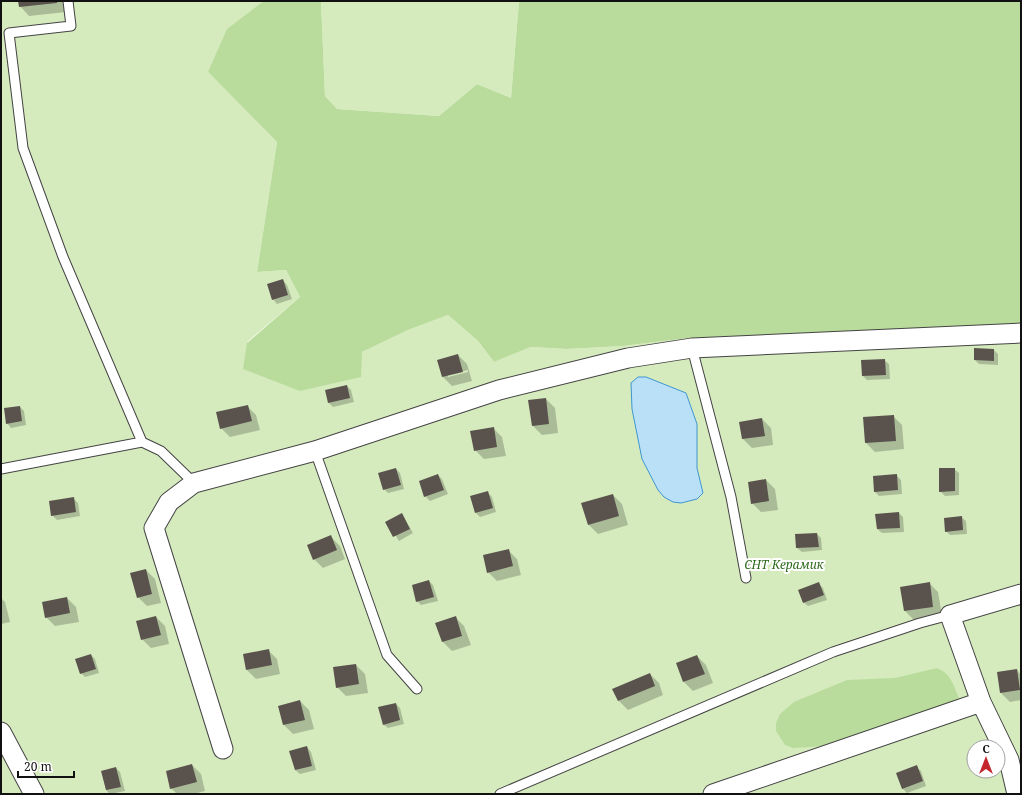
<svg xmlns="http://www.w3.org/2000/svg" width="1022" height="795" viewBox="0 0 1022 795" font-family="'Noto Serif',serif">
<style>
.green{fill:#d5ebbd;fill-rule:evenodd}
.forest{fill:#b9dc9c}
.water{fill:#b9e0f7;stroke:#3f96cf}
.shadow{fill:#0003;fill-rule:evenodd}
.building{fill:#5a524d}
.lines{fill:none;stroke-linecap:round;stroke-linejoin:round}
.service-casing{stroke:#444;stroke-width:11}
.minor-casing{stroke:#444;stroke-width:21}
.service{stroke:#fff;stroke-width:9}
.minor{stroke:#fff;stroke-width:19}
.labels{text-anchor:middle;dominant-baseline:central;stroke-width:4;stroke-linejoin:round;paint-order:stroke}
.park-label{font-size:12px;font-style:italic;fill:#2f6b1f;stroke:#fff}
</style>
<rect width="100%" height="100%" fill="#fffdf5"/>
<path class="green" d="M1,1H264L208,72L277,142L257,272L286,270L300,297L247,342L362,352L408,330L448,315L478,341L494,362L531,347L567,349L623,346L688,338L1021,325V794H1ZM974,747H998V771H974Z
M321,1H519L511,98L477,84L439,116L337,109L325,96Z"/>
<path class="forest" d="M264,1H321L325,96L337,109L439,116L477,84L511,98L519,1H1021V325L688,338L623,346L567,349L531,347L494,362L478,341L448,315L408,330L362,352L361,377L300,391L243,369L247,343L300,297L286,270L257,272L277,142L208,72L227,29Z
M937,668C951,674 953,684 959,698L950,704L828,746L793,748L785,745L776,731V723L780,714L794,702L847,680L895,678Z"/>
<path class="water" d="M638,377H646L686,393L697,424V468L703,493L697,499L681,503L673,502L664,497L658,490L642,459L632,409L631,383Z"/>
<path class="shadow" d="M19,1H65L66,12L29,16L20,6Z
M283,280L287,285L292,299L277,304L273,299Z
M994,350L998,354V365L979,364L975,360Z
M458,355L467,364L472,381L452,386L443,377L439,361ZM468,370V372L448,377V375Z
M884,360L889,364L890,379L867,380L863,376Z
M347,386L351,390L354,402L333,407L329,403Z
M546,399L555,408L558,433L542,435L533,426L529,401Z
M247,406L256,415L260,430L230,437L221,428Z
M20,407L24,411L26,425L11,428L7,423Z
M893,416L902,425L904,449L875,452L866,443L864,418Z
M762,419L771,428L773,445L752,448L743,439L741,423Z
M493,428L502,437L506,456L484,459L475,450Z
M396,469L400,473L404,489L388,493L384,489Z
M954,469L959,473V495L945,496L940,491Z
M438,475L442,479L448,494L430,501L425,496Z
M896,475L901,480L902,494L879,496L875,492Z
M766,480L775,489L778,510L761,512L752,503Z
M488,493L492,497L496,512L480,517L476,513Z
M613,495L622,504L628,525L598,534L589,525Z
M73,498L78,503L80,516L57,520L52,515Z
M899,513L903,517L904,532L882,533L877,529L876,515Z
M402,514L413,533L399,541L387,522Z
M961,517L966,521L967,534L950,535L946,531Z
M817,534L821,538L822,550L802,552L797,548Z
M331,537L340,546L345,559L323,568L314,559Z
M508,550L517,559L521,575L497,581L488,572Z
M146,570L155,579L161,603L147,606L138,597Z
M429,581L433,585L438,601L421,605L417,601Z
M929,583L938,592L942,616L914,620L905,611Z
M819,584L823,588L827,600L808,606L803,602Z
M1,598L5,602L10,622L1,624Z
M67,598L76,607L79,622L55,626L46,617Z
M156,617L165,626L169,644L151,648L142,639Z
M455,617L464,626L471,645L452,651L443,642L436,623Z
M268,650L277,659L280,674L256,679L247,670Z
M91,655L95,659L99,673L85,677L81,673Z
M697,656L706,665L713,683L693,691L684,682Z
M356,665L365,674L368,693L346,696L337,687Z
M1017,670L1021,675V700L1010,702L1001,693Z
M650,674L659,683L663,695L628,710L619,701Z
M300,701L309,710L314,729L293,734L284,725L279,707Z
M396,704L400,708L404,724L388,728L383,724Z
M307,747L311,752L316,770L300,774L295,770Z
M192,765L201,774L205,791L193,794H177L171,788Z
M916,767L921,771L926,786L907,793L903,789L897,774Z
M116,768L120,772L125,791L110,794L106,790L102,771Z"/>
<path class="building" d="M18,1H57V3L19,7Z
M283,279L288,295L272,300L267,284Z
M974,348L994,349V361L974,360Z
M458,354L463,372L442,377L437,360Z
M885,359L886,375L862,376L861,360Z
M347,385L350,398L328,403L325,390Z
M546,398L549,424L532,426L528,400Z
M248,405L252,421L220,429L216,412Z
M20,406L22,421L6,424L4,408Z
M894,415L896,441L865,443L863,417Z
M762,418L765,436L742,439L739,422Z
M494,427L497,447L474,451L470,431Z
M396,468L401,485L383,490L378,473Z
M939,468H955V491L939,492Z
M438,474L444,490L424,497L419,481Z
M897,474L898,490L874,492L873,476Z
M766,479L769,501L751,504L748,482Z
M488,491L493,508L475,513L470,496Z
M613,494L619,516L588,525L581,503Z
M74,497L76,512L51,516L49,501Z
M899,512L900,528L877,529L875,514Z
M402,513L410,529L393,537L385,522Z
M962,516L963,530L945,532L944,518Z
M817,533L819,547L796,548L795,534Z
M331,535L337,550L313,560L307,545Z
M509,549L513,566L487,573L483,555Z
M146,569L152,594L137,598L130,573Z
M429,580L434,597L416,602L412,585Z
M819,582L824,595L803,603L798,590Z
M930,582L933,607L904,611L900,587Z
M67,597L70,613L45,618L42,602Z
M156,616L161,635L141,640L136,621Z
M456,616L462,636L442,642L435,623Z
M269,649L272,665L246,670L243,654Z
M91,654L96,669L80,674L75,659Z
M697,655L705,674L683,682L676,663Z
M356,664L359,684L336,688L333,667Z
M1017,669L1020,690L1000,693L997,672Z
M650,673L655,686L618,701L612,689Z
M300,700L305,720L283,725L278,706Z
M396,703L400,720L383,725L378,707Z
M307,746L312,766L295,770L289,751Z
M192,764L197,782L170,789L166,771Z
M917,765L923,781L902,789L896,773Z
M116,767L121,787L106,790L101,771Z"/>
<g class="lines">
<g class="service-casing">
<path id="service" d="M68,1L71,26L9,33L23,148L63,257L142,442L161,451L194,483
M692,348L731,497L746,578
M315,451L387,655L417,689
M1,469L142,442
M500,794L833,652L920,623L950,615"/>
</g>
<g class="minor-casing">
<path id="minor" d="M1,732L34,794
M223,749L154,528L169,502L194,483L315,451L499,390L628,358L692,348L1021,333
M713,794L981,702
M1017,794L1009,760L981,702L950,615L1021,594"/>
</g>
<use href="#service" class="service"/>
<use href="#minor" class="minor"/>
</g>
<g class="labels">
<g class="park-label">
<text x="784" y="564">СНТ Керамик</text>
</g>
</g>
<rect width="1022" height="795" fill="none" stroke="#111111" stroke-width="4"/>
<g transform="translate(986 759)"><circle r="19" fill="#ffffff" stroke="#a0a0a0"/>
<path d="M0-3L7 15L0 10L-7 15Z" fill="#c4262e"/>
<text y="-6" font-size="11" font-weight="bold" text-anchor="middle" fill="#111111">С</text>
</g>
<path d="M18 771v6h56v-6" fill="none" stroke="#111111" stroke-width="2"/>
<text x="24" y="771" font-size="12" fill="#111111" stroke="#ffffff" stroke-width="3" paint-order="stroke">20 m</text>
</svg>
